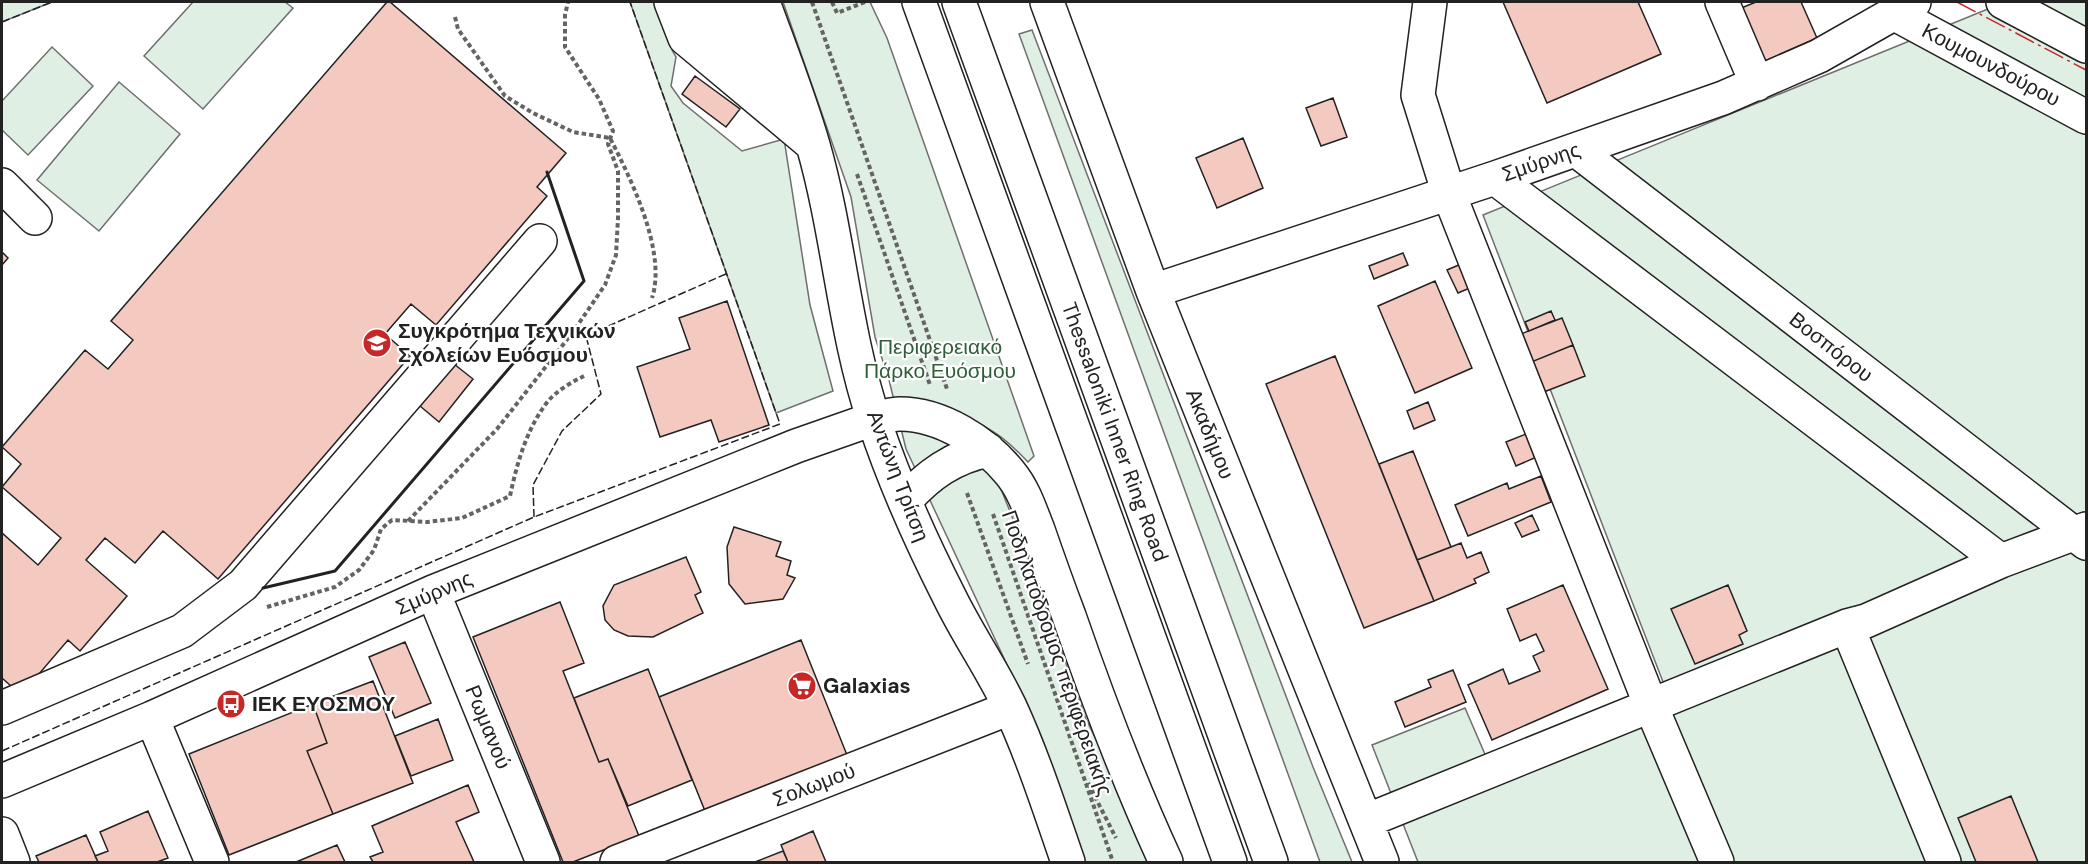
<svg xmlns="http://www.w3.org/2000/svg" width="2088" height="864" viewBox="0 0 2088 864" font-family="'DM Sans',sans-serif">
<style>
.green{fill:#e0efe3;stroke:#6f6f6f;stroke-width:1.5}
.building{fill:#f3c9c0;stroke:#222;stroke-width:1.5}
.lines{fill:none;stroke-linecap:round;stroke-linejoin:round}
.minor-casing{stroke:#222;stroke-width:36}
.highway-casing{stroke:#222;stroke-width:36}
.path{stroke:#646464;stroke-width:4;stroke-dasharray:4.5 3;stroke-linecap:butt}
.minor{stroke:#fff;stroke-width:33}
.highway{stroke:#fff;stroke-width:33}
.fence{stroke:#222;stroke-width:1.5;stroke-dasharray:8 3;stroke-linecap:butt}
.wall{stroke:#222;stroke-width:3}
.power{stroke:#c62828;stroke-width:1.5;stroke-dasharray:21 4.5 3 4.5;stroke-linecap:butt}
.labels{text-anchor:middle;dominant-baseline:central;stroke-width:4.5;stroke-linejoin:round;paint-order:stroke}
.street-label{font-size:21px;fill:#222;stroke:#fff}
.poi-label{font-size:21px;font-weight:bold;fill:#222;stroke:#fff;text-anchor:start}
.park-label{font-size:21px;fill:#2f5e38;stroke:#fff}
</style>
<rect width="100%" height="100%" fill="#fff"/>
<path class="green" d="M2,2H52L2,22Z
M193,2H285L293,8L203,109L144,56Z
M630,2H666L674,28L672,50L676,57L671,86L683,103L742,151L784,139L810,305L833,391L776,413Z
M783,2H870L887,38L1034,456L1028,462C1006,439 992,428 962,416L1001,489L1023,544L1086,719L1156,862H1081L1023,699L906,449L889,380L875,337L851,197Z
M2005,2H2086V862H1418L1372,745L1465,708L1497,782L1675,713L1483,215Z
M1032,30L1313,767L1352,862H1320L1019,34Z
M52,47L93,86L28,155L2,130V101Z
M119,82L180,134L99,231L37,180Z"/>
<path class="building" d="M387,2H390L566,153L537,187L547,196L436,325L411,304L385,334L410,356L218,579L163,531L135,563L105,538L86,560L127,596L80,651L68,640L21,695L2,678V533L38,565L61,538L2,487L21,464L2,447L85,350L108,369L133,340L111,321Z
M1503,2H1638L1661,54L1547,103Z
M1756,2H1801L1817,38L1758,64L1734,11Z
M695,76L740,109L726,127L682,94Z
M1333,98L1347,137L1321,146L1306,108Z
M1243,138L1263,188L1217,208L1196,158Z
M2,252L8,258L2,265Z
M1403,253L1408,265L1374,279L1369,266Z
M1461,264L1472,287L1458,293L1447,270Z
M1435,281L1472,368L1415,393L1378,306Z
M727,301L769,425L719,442L711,420L660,437L637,367L690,349L679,318Z
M1551,311L1555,320L1529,331L1525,322Z
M1562,318L1573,345L1519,367L1508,339Z
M1573,345L1585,376L1531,397L1519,367Z
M1335,356L1434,601L1364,628L1266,384Z
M454,364L473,379L439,422L420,406Z
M1428,402L1435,420L1414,429L1407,411Z
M1531,432L1541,455L1516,466L1506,442Z
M1413,451L1451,547L1417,560L1379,464Z
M1541,476L1551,502L1468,536L1455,505L1507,483L1509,489Z
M1532,515L1539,530L1522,537L1515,523Z
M734,527L781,542L776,556L791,561L787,575L795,578L783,599L745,604L729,584L727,547Z
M1461,543L1467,558L1481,552L1489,572L1474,579L1476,583L1434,601L1417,560Z
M686,557L701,592L695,595L703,613L653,637L628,636L614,630L605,620L603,606L614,585Z
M1563,585L1608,689L1492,740L1468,685L1503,669L1509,684L1540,671L1533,656L1544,651L1536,634L1520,641L1507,609Z
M1728,585L1747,631L1739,635L1743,644L1695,664L1671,609Z
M560,602L584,663L563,671L599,762L608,759L639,836L573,862H563L473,637Z
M801,640L849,760L707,816L659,697Z
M405,642L431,703L395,718L369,657Z
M648,669L692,780L628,806L608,759L599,762L574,698Z
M1453,670L1466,702L1405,727L1395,702L1431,687L1428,680Z
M373,681L413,783L333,814L307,751L327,743L313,704Z
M313,704L327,743L307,751L333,814L229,855L189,754Z
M438,719L453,760L411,776L395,736Z
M468,785L479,812L456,822L474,862H373L370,857L383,852L372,826Z
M2011,796L2038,862H1976L1958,818Z
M148,811L168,858L157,862H98L95,856L108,851L100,832Z
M813,831L826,862H788L781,845Z
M86,835L98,862H39L36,856Z
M337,845L345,862H296Z
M783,851L788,862H755Z"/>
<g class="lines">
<g class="minor-casing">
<path id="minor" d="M671,2L685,38L813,145
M681,2L793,100
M721,2L780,53
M763,2C780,49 799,97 813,145C839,235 844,331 874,420C894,481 921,541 950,598C968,635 992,669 1010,707C1033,757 1050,810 1068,862
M1047,2L1153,291L1382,862
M1430,2L1418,95L1449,194L1651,706L1717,862
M1722,2L1757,84
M2003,2L2086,46
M1895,14L2086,117
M1576,150L2086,543
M1495,178L2001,561
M2,185L35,218
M1153,291L1495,178L1723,98L1819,56L1914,2
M433,592L543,862
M1847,626L1944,862
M2,708L182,631L243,585L540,241
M152,718L212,862
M2,781L152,718L433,592L796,446L873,419
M1366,821L1847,626L1866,621L2001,561L2086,529
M2,834L13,862
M617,862L1010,708"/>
</g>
<g class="highway-casing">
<path id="highway" d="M919,2L1230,862
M959,2L1271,862
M873,419C882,417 891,414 900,414C941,414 985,442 1010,473C1024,490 1030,510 1038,530C1048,559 1058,587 1069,616C1098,700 1129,782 1166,862
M905,501C928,475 953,457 988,450"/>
</g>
<path class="path" d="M812,2L947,389
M832,2L837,13L865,2
M455,17L458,29L505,96L533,113L573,132L610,138C631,179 667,252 652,298
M857,174L930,385
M967,493L1028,664
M993,514L1113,862
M408,521L497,429L573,332L605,285L616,255L618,218V171L608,144L613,131L599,99L565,47V15L568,2
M267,607L335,587L359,570L374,550L381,529L392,520L427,522L462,518L510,496C517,463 527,427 549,400C558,390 572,382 584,376
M1088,783L1116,838"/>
<use href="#minor" class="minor"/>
<use href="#highway" class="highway"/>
<path class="fence" d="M2,22L52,2
M534,517L533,485L562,431L601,394L586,336L728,273
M2,751L534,517L780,424L630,2"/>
<path class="wall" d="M263,588L335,571L584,281L547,172"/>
<path class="power" d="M1957,2L2086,70"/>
</g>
<defs>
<g id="school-disc" transform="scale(1.5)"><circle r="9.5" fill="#c62828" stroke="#fff"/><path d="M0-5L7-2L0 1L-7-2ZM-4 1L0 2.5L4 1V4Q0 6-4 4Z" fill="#fff"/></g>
<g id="supermarket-disc" transform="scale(1.5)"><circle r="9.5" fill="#c62828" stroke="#fff"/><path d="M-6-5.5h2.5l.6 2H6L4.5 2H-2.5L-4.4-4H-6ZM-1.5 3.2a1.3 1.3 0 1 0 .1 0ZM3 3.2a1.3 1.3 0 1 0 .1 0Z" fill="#fff"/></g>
<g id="bus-disc" transform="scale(1.5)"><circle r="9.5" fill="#c62828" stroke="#fff"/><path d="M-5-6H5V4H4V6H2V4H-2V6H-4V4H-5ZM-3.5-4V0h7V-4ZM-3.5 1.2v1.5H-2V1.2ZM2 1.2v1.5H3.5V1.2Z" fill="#fff"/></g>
</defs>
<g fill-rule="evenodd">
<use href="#school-disc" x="377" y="343"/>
<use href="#supermarket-disc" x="802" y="686"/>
<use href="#bus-disc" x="231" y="704"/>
</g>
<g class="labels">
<g class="street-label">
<text transform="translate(1991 65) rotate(28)">Κουμουνδούρου</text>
<text transform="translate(1541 162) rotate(-19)">Σμύρνης</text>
<text transform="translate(1831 347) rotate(38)">Βοσπόρου</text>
<text transform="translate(1115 432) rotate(70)">Thessaloniki Inner Ring Road</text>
<text transform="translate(1210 434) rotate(68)">Ακαδήμου</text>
<text transform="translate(898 476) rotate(69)">Αντώνη Τρίτση</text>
<text transform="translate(434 593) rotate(-23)">Σμύρνης</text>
<text transform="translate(1057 653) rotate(71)">Ποδηλατόδρομος περιφερειακής</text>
<text transform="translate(488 727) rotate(68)">Ρωμανού</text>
<text transform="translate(814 785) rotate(-21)">Σολωμού</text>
</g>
<g class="poi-label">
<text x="398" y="331">Συγκρότημα Τεχνικών<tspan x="398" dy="24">Σχολείων Ευόσμου</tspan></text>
<text x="823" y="686">Galaxias</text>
<text x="252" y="704">ΙΕΚ ΕΥΟΣΜΟΥ</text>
</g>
<g class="park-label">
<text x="940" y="347">Περιφερειακό<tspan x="940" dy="24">Πάρκο Ευόσμου</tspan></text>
</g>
</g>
<rect width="2088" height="864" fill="none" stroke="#222222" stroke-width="6"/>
</svg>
